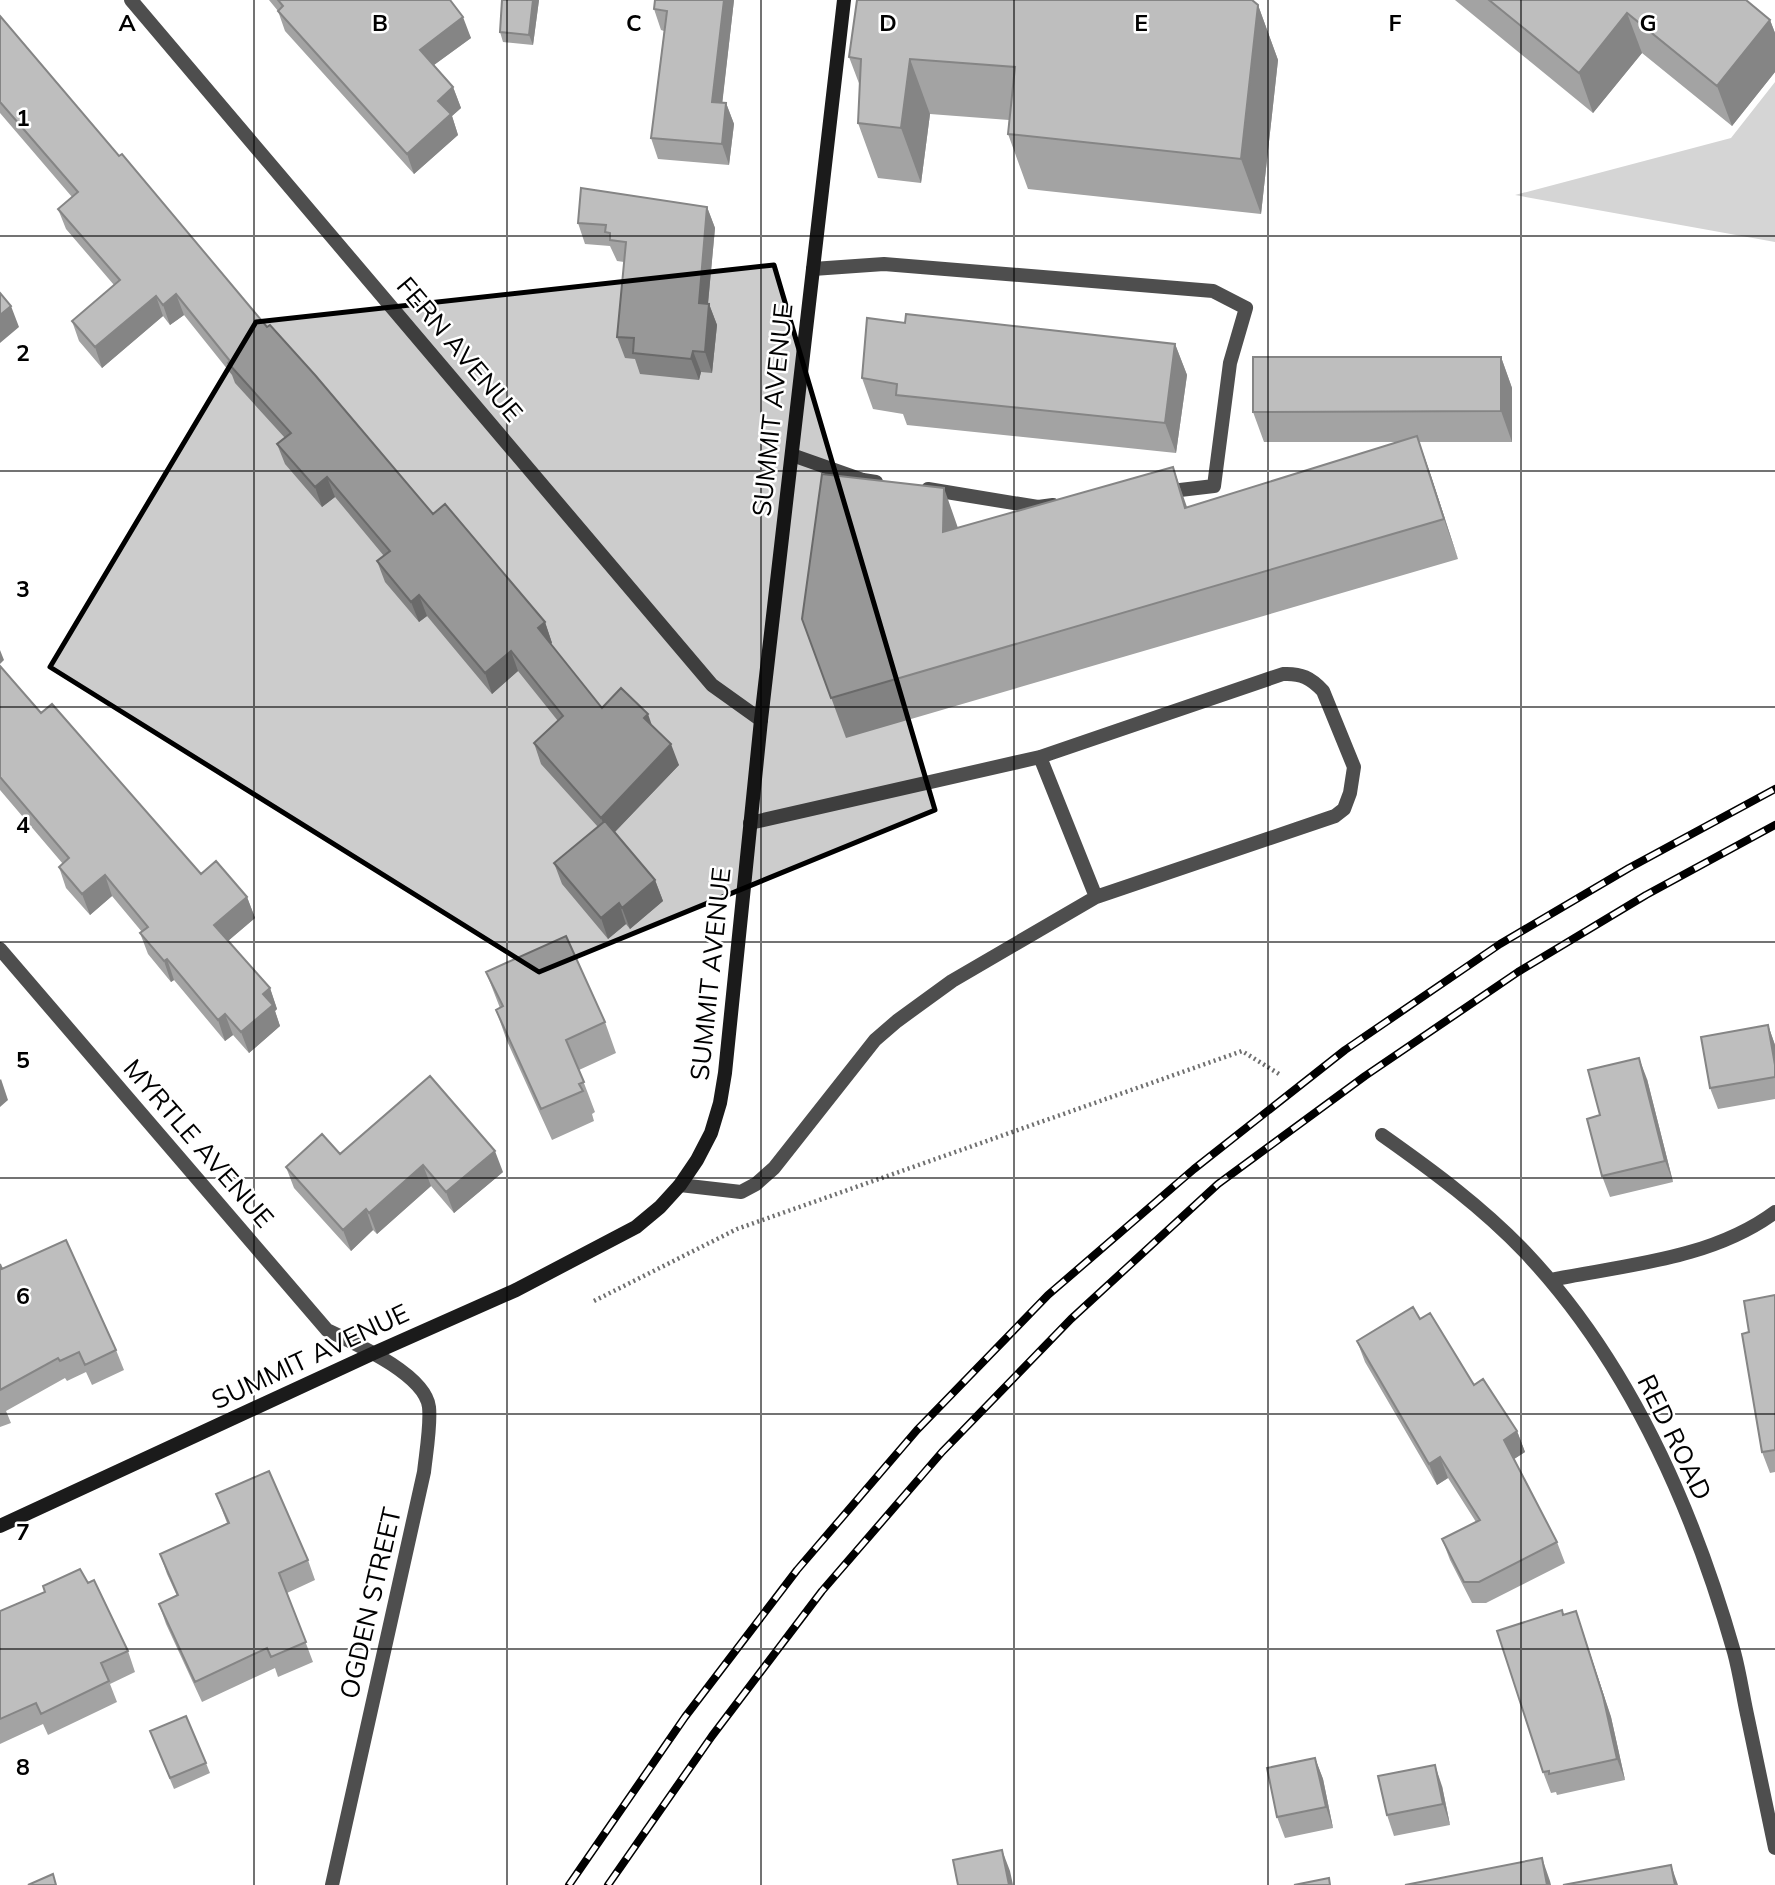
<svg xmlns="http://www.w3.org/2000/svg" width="1775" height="1885" viewBox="0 0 1775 1885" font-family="Mulish,sans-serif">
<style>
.green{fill:#d5d5d5}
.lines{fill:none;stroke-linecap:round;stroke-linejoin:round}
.path{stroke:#707070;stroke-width:4.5;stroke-dasharray:2 3.5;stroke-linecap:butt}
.lane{stroke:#4e4e4e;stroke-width:14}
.street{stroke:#4e4e4e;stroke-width:14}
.secondary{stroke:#1b1b1b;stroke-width:14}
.rail-casing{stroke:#000;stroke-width:8}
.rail{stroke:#fff;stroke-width:5;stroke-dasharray:16;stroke-linecap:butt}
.wall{fill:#a3a3a3}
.shaded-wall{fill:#858585}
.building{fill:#bebebe;stroke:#858585;stroke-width:2}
.marked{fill:#000;fill-opacity:0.2;stroke:#000;stroke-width:5;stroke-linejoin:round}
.grid{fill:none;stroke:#000;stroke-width:2;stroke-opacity:0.55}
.labels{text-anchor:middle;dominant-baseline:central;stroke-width:5;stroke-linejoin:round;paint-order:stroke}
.street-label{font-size:26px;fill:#000;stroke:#fff}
.grid-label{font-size:23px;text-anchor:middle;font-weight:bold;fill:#000;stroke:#fff;stroke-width:5;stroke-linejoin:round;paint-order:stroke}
</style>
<rect width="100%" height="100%" fill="#fff"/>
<path class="green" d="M1775,82V242L1515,195L1731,138Z"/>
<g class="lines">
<path class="path" d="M594,1301L737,1229L1242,1051L1279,1074"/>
<path class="lane" d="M813,269L884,264L1213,291L1246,308L1230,363L1214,486L1163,492
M792,455L863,480L876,482
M928,489L1038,507L1053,505
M1040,757L1096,897
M680,1185L741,1192L756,1184L774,1168L875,1040L897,1021L952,981L1096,897L1335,816L1344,809L1350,793L1354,767L1323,691C1311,678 1301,673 1283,674L1040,757L750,823"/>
<path class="street" d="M131,0L712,685L761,720
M0,949L327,1330C354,1343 425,1374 429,1407C431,1425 426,1453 424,1472L332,1885
M1382,1135C1433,1171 1482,1207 1525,1252C1629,1362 1693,1508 1734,1652C1740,1674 1743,1697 1748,1719C1757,1762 1766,1805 1775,1848
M1550,1280C1625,1265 1712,1259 1775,1212"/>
<path class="secondary" d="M0,1526L374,1353L516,1290L636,1227L660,1207L680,1185L697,1160L711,1133L720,1103L725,1073L761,720L844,0"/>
<g class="rail-casing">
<path id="rail" d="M569,1885L685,1717L797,1570L917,1430L1048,1295L1194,1169L1345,1050L1500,944L1629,868L1775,789
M608,1885L712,1736L822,1591L942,1452L1071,1319L1218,1184L1365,1076L1518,972L1646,895L1775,825"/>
</g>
<use href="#rail" class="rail"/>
</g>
<path class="wall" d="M269,0H450L471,38L434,65L453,87L461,108L452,116L458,135L414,174L285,31L278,11Z
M502,0H539L533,45L503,42L500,32Z
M734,0L722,103H726L734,124L729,165L658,159L651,138L664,31L661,30L654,9Z
M1455,0H1746L1770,20L1775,33V72L1732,126L1642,53L1593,113Z
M1258,5L1278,60L1261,214L1028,189L1008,134L1009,120L930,114L921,183L878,178L858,123L860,86L849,57Z
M0,16L119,156L267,327L433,514L545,622L552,643L550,644L602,708L652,727L679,765L615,832L655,880L663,901L630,929L626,924L608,939L562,884L554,863L598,827L541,764L534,743L558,721L518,671L492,694L427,616L419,622L385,582L377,561L384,556L335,497L322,507L285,464L277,444L285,438L235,383L232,375L184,315L170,325L163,316L102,368L79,341L72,321L114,285L66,229L58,209L72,197L0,113Z
M707,207L715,228L708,304H709L717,325L712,373L701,372L699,380L640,374L635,359L625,358L617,337L624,262L617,261L610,246L585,244L578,223Z
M905,323L1175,344L1187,375L1176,453L907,425L903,414L873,409L862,378Z
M1501,357L1512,388V442H1419L1431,476L1458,559L846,738L802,619L958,528L1188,507L1397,442H1264L1253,412Z
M0,666L41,713L201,874L247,897L255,918L228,941L270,988L277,1009L275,1011L280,1026L249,1053L233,1035L225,1041L174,980L171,982L148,954L140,933L142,932L112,896L90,915L66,888L59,867L63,864L0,790Z
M486,972L605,1022L616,1053L579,1070L595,1112L592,1114L594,1121L552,1140L507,1041L496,1010L500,1008Z
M1768,1025L1775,1045V1099L1718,1109L1710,1088Z
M1647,1079L1673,1182L1610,1197L1602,1176L1600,1115Z
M340,1154L503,1172L454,1213L431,1186L377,1234L373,1230L351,1251L294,1188L286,1167Z
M0,1264L2,1269L116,1350L124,1370L92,1385L86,1372L67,1381L65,1378L6,1411L11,1423L0,1427Z
M1775,1295V1472L1770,1473L1762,1452L1749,1332Z
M1420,1319L1474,1385L1517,1431L1525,1452L1514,1459L1557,1542L1565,1563L1486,1603H1472L1450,1560L1442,1539L1476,1522L1448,1478L1437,1485L1365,1362L1357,1341Z
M216,1494L308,1560L315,1580L287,1593L313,1662L278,1677L275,1668L202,1702L166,1624L159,1604L177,1596L167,1574L160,1554L227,1523Z
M88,1583L128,1651L135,1672L110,1684L117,1702L48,1735L43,1724L0,1744V1611L45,1592L43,1586Z
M1576,1611L1611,1717L1625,1780L1557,1795L1556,1792L1551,1793L1543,1772L1563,1615Z
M150,1731L206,1763L210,1773L174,1789Z
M1315,1758L1323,1779L1333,1828L1285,1838L1277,1817Z
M1442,1786L1450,1825L1394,1836L1387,1815Z"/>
<path class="shaded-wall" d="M533,0H539L533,45L529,35Z
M724,0H734L720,123L712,102Z
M1258,5L1278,60L1261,214L1241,159Z
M1627,13L1642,53L1593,113L1579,73Z
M463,17L471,38L427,70L420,50Z
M1770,20L1775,33V72L1732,126L1717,86Z
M910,59L930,114L921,183L901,128Z
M453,87L461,108L452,116L458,135L414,174L407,154L438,101Z
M726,103L734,124L729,165L722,144Z
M707,207L715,228L706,324L699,303Z
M176,294L184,315L170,325L163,305Z
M156,296L163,316L102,368L95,347Z
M709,304L717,325L712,373L705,352Z
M11,306L19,327L0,343V315Z
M1175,344L1187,375L1176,453L1165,423Z
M693,351L701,372L699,380L691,359Z
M1501,357L1512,388V442L1501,411Z
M1417,436L1431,476L1458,559L1444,519Z
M1173,467L1187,507L1185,508Z
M327,477L335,497L322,507L315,487Z
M944,488L958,528L943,532Z
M419,595L427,616L419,622L411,602Z
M545,622L552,643L545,648L538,628Z
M0,650L4,660L0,664Z
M511,651L518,671L492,694L485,673Z
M648,714L655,734L644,718Z
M671,744L679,765L609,838L601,818Z
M105,875L112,896L90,915L82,894Z
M655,880L663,901L630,929L622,908Z
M247,897L255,918L222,946L214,925Z
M619,903L626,924L608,939L601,918Z
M167,959L174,980L171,982L164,961Z
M270,988L277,1009L275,1011L280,1026L249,1053L241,1032L263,994Z
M225,1014L233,1035L225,1041L218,1020Z
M1768,1025L1775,1045V1065Z
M1639,1058L1647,1079L1673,1182L1665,1161Z
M1,1079L8,1100L0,1107V1080Z
M495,1151L503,1172L454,1213L446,1192Z
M423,1165L431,1186L377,1234L369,1213Z
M366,1209L373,1230L351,1251L343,1230Z
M1517,1431L1525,1452L1511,1461L1504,1440Z
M1440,1457L1448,1478L1437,1485L1429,1464Z
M1576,1611L1611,1717L1625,1780L1617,1759Z
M1315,1758L1323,1779L1333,1828L1326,1807Z
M1435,1765L1442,1786L1450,1825L1443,1804Z
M1002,1850L1010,1871L1013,1885H1009Z
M1542,1858L1550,1881L1551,1885H1547Z
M1671,1865L1678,1885H1675Z"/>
<path class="building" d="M278,0H450L463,17L420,50L453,87L438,101L451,114L407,154L278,11L283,6Z
M502,0H533L529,35L500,32Z
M655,0H724L712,102L726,103L722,144L651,138L667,11L654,9Z
M857,0H1252L1258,5L1241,159L1008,134L1015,67L910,59L901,128L858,123L861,59L849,57Z
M1489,0H1746L1770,20L1717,86L1627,13L1579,73Z
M0,16L119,156L122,154L267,327L270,325L315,375L433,514L445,504L545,622L538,628L602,708L621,688L648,714L644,718L671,744L601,818L534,743L563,716L511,651L485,673L419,595L411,602L377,561L390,551L327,477L315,487L277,444L291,433L228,363L230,361L176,294L163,305L156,296L95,347L72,321L120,280L58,209L78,192L0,102Z
M581,188L707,207L699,303L709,304L705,352L693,351L691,359L633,353L634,338L617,337L626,242L610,240V233L605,232L606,225L578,223Z
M0,293L11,306L0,315Z
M906,314L1175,344L1165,423L896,395L897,384L862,378L867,318L905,323Z
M1253,357H1501V411L1253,412Z
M1417,436L1444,519L831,698L802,619L822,474L944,488L943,532L1173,467L1185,508Z
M0,666L41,713L52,704L201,874L216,861L247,897L214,925L270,988L263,994L273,1005L241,1032L225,1014L218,1020L167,959L164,961L140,933L148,927L105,875L82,894L59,867L69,858L0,777Z
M605,821L655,880L622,908L619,903L601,918L554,863Z
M566,936L605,1022L566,1040L584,1082L579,1084L583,1091L541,1109L496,1010L503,1006L486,972Z
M1768,1025L1775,1065V1077L1710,1088L1701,1037Z
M1639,1058L1665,1161L1602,1176L1587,1119L1600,1115L1588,1070Z
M430,1076L495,1151L446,1192L423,1165L369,1213L366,1209L343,1230L286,1167L322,1134L340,1154Z
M66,1240L116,1350L85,1365L79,1352L60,1361L58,1358L0,1390V1264L2,1269Z
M1775,1295V1450L1762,1452L1742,1334L1749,1332L1744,1301Z
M1413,1307L1420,1319L1430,1313L1474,1385L1483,1379L1517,1431L1504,1440L1557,1542L1479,1582H1464L1442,1539L1480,1520L1440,1457L1429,1464L1357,1341Z
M269,1471L308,1560L279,1573L306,1642L271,1657L267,1648L195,1682L159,1604L178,1595L160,1554L229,1523L216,1494Z
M80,1569L88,1583L94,1580L128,1651L101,1663L109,1681L41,1714L36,1703L0,1719V1611L45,1592L43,1586Z
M1562,1610L1563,1615L1576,1611L1603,1696L1617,1759L1549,1774V1771L1543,1772L1497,1631Z
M186,1716L206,1763L170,1778L150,1731Z
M1315,1758L1326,1807L1277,1817L1267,1768Z
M1435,1765L1443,1804L1387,1815L1378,1776Z
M1002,1850L1009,1885H958L953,1860Z
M1542,1858L1547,1885H1405Z
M1671,1865L1675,1885H1563Z
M53,1874L56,1885H28Z
M1329,1878L1330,1885H1294Z"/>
<path class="marked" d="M774,265L935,810L539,972L50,667L256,322Z"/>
<path class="grid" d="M254,0V1885M507,0V1885M761,0V1885M1014,0V1885M1268,0V1885M1521,0V1885M0,236H1775M0,471H1775M0,707H1775M0,942H1775M0,1178H1775M0,1414H1775M0,1649H1775"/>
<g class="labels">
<g class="street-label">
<text transform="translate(460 349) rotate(50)">FERN AVENUE</text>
<text transform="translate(772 410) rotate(-84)">SUMMIT AVENUE</text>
<text transform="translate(710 974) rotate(-84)">SUMMIT AVENUE</text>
<text transform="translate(199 1143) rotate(49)">MYRTLE AVENUE</text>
<text transform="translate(310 1356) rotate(-25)">SUMMIT AVENUE</text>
<text transform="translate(1675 1437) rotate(64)">RED ROAD</text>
<text transform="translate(370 1603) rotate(-77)">OGDEN STREET</text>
</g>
</g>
<g class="grid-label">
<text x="127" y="31">A</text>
<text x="380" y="31">B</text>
<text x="634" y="31">C</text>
<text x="888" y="31">D</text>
<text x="1141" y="31">E</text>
<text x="1395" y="31">F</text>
<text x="1648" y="31">G</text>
<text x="23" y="126">1</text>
<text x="23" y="361">2</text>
<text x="23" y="597">3</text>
<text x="23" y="833">4</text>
<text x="23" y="1068">5</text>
<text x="23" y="1304">6</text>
<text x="23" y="1540">7</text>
<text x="23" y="1775">8</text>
</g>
</svg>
